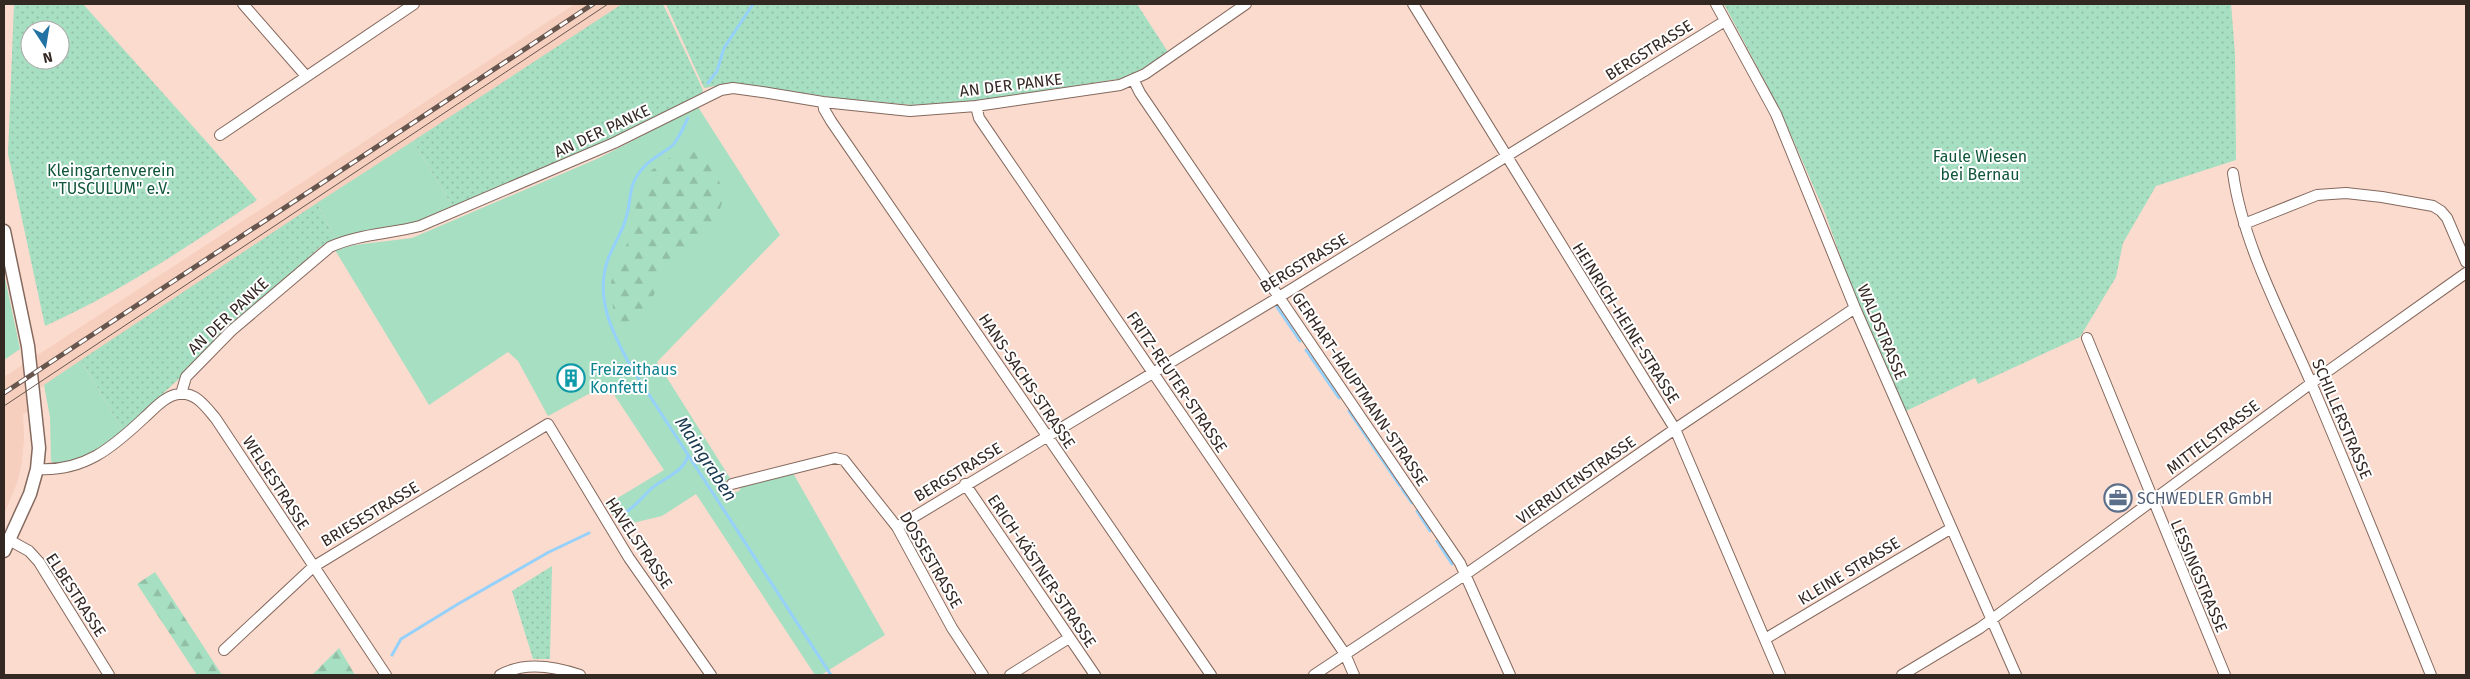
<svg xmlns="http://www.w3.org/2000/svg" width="2470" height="679" viewBox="0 0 2470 679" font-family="'Fira Sans',sans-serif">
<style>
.built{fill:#f6cfbf}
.grass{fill:#a7dfc2}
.forest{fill:url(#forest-firs)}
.park{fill:url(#park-dots);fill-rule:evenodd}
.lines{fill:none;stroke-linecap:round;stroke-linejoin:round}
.stream{stroke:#95d1fb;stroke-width:3}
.minor-casing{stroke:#84695e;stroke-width:12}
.major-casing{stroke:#84695e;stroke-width:15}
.minor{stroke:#fff;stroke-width:10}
.major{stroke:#fff;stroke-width:12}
.tram{stroke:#67564e;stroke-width:1}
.rail-casing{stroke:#67564e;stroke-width:5}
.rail{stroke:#fff;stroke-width:3;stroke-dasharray:9;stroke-linecap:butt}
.labels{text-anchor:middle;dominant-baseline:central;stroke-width:4;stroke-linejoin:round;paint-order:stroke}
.street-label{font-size:16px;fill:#342823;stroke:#fff}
.park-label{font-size:16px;fill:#0f563b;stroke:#fff}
.culture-label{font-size:16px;fill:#0d838f;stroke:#fff;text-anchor:start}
.service-label{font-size:16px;fill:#4e5e75;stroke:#fff;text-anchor:start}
.water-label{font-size:18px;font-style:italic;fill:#17384e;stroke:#fff}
</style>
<defs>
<pattern id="forest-firs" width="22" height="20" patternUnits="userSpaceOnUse" patternTransform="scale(1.25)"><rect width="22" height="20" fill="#a7dfc2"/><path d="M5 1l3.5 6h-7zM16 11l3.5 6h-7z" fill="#90bfa6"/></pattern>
<pattern id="park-dots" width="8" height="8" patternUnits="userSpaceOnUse" patternTransform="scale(1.25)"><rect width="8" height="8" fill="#a7dfc2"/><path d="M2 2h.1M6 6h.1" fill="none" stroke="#90bfa6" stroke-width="1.8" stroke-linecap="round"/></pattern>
</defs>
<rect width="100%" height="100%" fill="#fbdbce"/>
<path class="built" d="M575,4H622L27,397L29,411L23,414L24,438L22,463L17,483L4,514V377Z"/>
<path class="grass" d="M698,107L780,235L657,362L730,478L726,481V488L733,493L739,491L743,484L793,473L885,635L821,675H815L696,494L662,516L620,526L606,505L664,470L607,384L548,416L518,361L508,352L429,405L335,250L354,245L412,238L599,158Z
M413,141L453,207L423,221L335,239L317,203Z
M4,273L20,349L4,360Z
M81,360L123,431L85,457L57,465L51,461L50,417L44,385Z"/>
<path class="forest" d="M705,148L725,195L715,222L680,253L671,264L643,314L619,330L613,309L611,282L631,234L638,194L649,172L681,150Z
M155,572L222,675H197L137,584Z
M339,648L355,675H312Z"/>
<path class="park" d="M14,4H83L214,150L257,200C188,246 121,292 45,326L8,154ZM30,30H60V60H30Z
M622,4H663L703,90L702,93L614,139L453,207L413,141Z
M666,4H1137L1168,52L1141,71L1125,78L971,102L912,105L835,98L733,83L704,88Z
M1724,4H2231L2235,54L2236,160L2156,186L2123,243L2116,277L2080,337L1978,384L1975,378L1904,412L1858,306L1825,213L1781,112Z
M317,203L335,239L320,247L123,431L81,360Z
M552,566L550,659H533L512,591Z"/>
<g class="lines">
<path class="stream" d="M708,83L717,71L724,48L753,4
M688,118C684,126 679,138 673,145C664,153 651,158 643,168C626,187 633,199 625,221C621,234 613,246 608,259C594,298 613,334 631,367L831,675
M1277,307L1300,341
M1306,350L1339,398
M1349,411L1400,486
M1402,489L1412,503
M1417,511L1430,531
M626,512C637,505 643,496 652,488C664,478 686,471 688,454
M1437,541L1452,564
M392,655L401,639L458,604L549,552L589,533"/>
<g class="minor-casing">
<path id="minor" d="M243,4L306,76
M1413,4L1675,429L1780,675
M1716,4L1776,114L1855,308L2016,675
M1134,81L1140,93L1460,563L1510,675
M823,102L824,109L831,121L1211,675
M976,106L979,118L1345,654L1354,675
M220,135L414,4
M2233,173C2243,247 2286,323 2315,392C2355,486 2393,581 2431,675
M2244,224L2317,195L2346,193L2382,197L2433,206L2441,211L2447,218L2466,262
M2087,338L2225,675
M181,394L186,377L231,331L330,247C358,234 390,234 420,226L614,143L721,90L733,88L762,92L823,102L910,111L976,106L1120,85L1145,74L1246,4
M37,469C84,472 112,448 145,417C154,409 166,395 179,394C196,392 206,407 216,419L386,675
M732,484L835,458L844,460L897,527L952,628L983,675
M965,484L1095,675
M897,527L1279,297L1725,21
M9,540L29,551L39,562L109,675
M1765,639L1950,529
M224,650L313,567L548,424L629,558L711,675
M500,675C525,661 554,666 580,675
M1010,675L1069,638
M1314,675L1466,574L1675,429L1855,308
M1902,675L1980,628L2321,376L2466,273"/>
</g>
<g class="major-casing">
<path id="major" d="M4,231L28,346L39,448L37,469L30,494L4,551"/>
</g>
<use href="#minor" class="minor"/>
<use href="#major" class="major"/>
<path class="tram" d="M4,406L608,4"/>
<g class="rail-casing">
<path id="rail" d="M4,393L593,4"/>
</g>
<use href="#rail" class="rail"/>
</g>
<defs>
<g id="building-ring" transform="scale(1.4375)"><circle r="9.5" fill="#fff" stroke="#0f9aa8" stroke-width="1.5"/><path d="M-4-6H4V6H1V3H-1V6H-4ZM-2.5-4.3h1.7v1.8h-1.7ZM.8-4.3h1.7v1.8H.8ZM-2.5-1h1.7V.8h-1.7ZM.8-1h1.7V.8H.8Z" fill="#0f9aa8"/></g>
<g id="office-ring" transform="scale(1.4375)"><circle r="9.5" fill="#fff" stroke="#5c6f8a" stroke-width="1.5"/><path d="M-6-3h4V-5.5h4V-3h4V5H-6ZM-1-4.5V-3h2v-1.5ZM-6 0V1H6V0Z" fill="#5c6f8a"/></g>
</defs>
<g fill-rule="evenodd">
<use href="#building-ring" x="571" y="378"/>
<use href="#office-ring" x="2118" y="498"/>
</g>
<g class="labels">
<g class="street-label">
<text transform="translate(1649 50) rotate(-32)">BERGSTRASSE</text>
<text transform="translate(1011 85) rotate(-7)">AN DER PANKE</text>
<text transform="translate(602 131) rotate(-25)">AN DER PANKE</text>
<text transform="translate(1304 263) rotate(-31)">BERGSTRASSE</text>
<text transform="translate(228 316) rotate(-43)">AN DER PANKE</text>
<text transform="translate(1626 323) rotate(58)">HEINRICH-HEINE-STRASSE</text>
<text transform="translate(1882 332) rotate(67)">WALDSTRASSE</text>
<text transform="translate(1027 381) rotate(56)">HANS-SACHS-STRASSE</text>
<text transform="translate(1177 382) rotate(56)">FRITZ-REUTER-STRASSE</text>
<text transform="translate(1360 389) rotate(56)">GERHART-HAUPTMANN-STRASSE</text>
<text transform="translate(2342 419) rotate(67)">SCHILLERSTRASSE</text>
<text transform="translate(2213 437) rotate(-37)">MITTELSTRASSE</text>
<text transform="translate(958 472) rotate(-31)">BERGSTRASSE</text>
<text transform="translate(1576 480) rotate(-35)">VIERRUTENSTRASSE</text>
<text transform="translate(276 483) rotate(57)">WELSESTRASSE</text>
<text transform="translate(370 514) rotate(-31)">BRIESESTRASSE</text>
<text transform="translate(639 543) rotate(56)">HAVELSTRASSE</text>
<text transform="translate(931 560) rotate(60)">DOSSESTRASSE</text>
<text transform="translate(1042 571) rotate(56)">ERICH-KÄSTNER-STRASSE</text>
<text transform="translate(1849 571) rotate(-31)">KLEINE STRASSE</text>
<text transform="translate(2199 576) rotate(67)">LESSINGSTRASSE</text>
<text transform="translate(76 595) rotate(57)">ELBESTRASSE</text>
</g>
<g class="park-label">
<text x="1980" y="156">Faule Wiesen<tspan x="1980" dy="18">bei Bernau</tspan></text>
<text x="111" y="170">Kleingartenverein<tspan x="111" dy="18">"TUSCULUM" e.V.</tspan></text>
</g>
<g class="culture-label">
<text x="590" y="369">Freizeithaus<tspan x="590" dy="18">Konfetti</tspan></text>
</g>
<g class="service-label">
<text x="2137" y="498">SCHWEDLER GmbH</text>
</g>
<g class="water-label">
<text transform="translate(706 459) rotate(57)">Maingraben</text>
</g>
</g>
<rect width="2470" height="679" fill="none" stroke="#342823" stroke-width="10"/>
<g transform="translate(45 45) rotate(168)"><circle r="24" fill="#ffffff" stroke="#aea9a7"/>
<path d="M0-4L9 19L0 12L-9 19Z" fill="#2273a4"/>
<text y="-8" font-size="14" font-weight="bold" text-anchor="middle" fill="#342823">N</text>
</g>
</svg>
